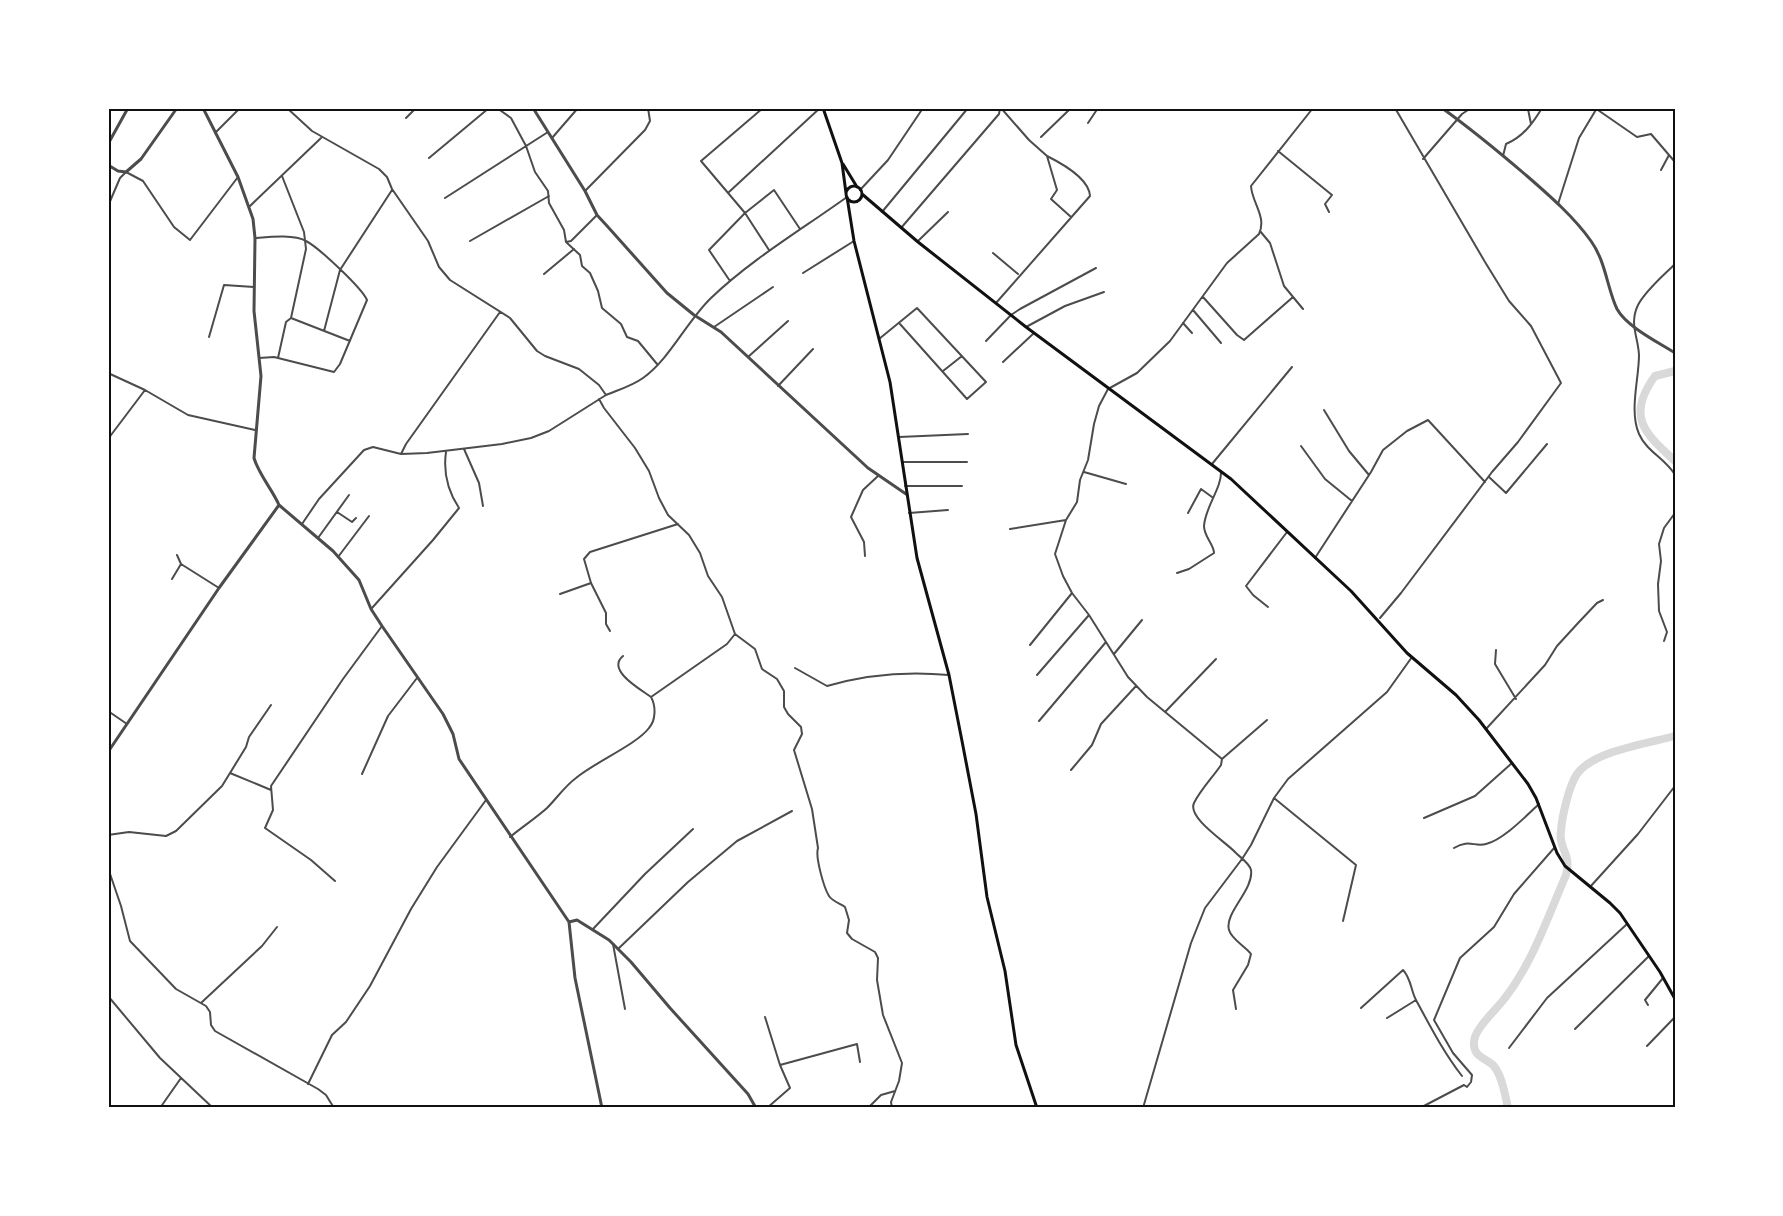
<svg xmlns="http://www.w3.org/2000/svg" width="1783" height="1216" viewBox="0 0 1783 1216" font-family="'Golos Text',sans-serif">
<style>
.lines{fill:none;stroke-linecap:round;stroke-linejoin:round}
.river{stroke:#d9d9d9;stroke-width:8}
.minor{stroke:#4c4c4c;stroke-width:2}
.tertiary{stroke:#4c4c4c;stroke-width:3}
.secondary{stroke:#111;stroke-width:3}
.neatline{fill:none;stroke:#111;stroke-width:2}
</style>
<rect width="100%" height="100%" fill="#fff"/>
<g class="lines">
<path class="river" d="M1675,371L1655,376C1626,416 1644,433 1675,461
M1508,1108C1505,1095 1502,1075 1493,1065C1484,1057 1473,1057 1474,1042C1474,1029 1497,1009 1505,998C1533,962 1548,916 1566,875C1572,853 1558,849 1561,831C1562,816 1569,786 1577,774C1593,751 1649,743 1675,736"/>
<path class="minor" d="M287,108L312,131L379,169L387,177L392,189L428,241L439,267L450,280L510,318L537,351L545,356L579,369L599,385L606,395C618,390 632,386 643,378C669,360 687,321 711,298C752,259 801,230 847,197
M497,108L511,118L526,146L535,172L548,191L549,203L564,230L566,242L580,255L582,266L590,273L598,291L602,308L621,324L627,337L638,341L657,364
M763,108L701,161L745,213L769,250
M1001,108L1029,140L1047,156L1057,190L1051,199L1071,217
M1595,108L1637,137L1651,134L1675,162
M1528,109L1531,124
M406,118L416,108
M1088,123L1098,108
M215,133L240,108
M1041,137L1071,108
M552,138L578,108
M1278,151L1332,195L1325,204L1329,212
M1503,156L1506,144C1523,137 1533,123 1542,108
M429,158L489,108
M1423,159L1462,114L1471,108
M1661,170L1669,155
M282,176L304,232L306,249L291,318
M860,190L888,160L923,108
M585,191L645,130L650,121L648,108
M729,192L820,108
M445,198L548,132
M1558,204L1579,138L1597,108
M108,206L120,178L126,172L143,181L174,227L190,240L238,177
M250,206L321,138
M882,212L968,108
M901,228L999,114L1000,108
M1260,231L1270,243L1284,286L1303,309
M255,238C268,237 294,234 306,241C318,247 362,288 367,300L340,364L334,372L274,357L259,358
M470,241L549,196
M918,241L948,212
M566,242L571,241L597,215
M993,253L1018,274
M1675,264C1663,276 1646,290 1638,305C1629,324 1638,336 1639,355C1639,379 1629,411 1639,434C1647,452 1666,459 1675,475
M803,273L854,241
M544,274L574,249
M730,281L709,250L745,213L774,190L800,229
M1203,297L1237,335L1244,340L1293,297
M996,303L1090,196C1089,178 1061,163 1047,156
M1193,310L1221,343
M1183,323L1192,333
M714,327L773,287
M1026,327L1065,306L1104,292
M324,331L340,270L392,190
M209,337L224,285L254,287
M879,339L917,308L986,382L967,399L900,324
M986,341L1011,315L1020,309L1096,268
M748,357L788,321
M278,358L286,322L291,318L350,341
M1003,362L1034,333
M943,371L962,356
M108,373L145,390L188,415L255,430
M778,386L813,349
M1324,410L1349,451L1369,475
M899,437L968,434
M108,439L145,390
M1301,446L1325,479L1352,501
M464,449L479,483L483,506
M401,454L406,444L500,312
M902,462H967
M1212,464L1292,367
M1084,472L1126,484
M1489,477L1506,493L1547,444
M905,486H962
M337,512L352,522L356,518
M909,513L948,510
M1188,513L1201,489L1212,497
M302,524L319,499L364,450L373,447L401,454L427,453L502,444L531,438L549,431L606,395
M1010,529L1066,520
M318,538L349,495
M177,555L181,564L219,588
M865,556L864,542L851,517L863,490L878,476
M338,557L369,516
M1315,558L1371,472L1383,450L1407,431L1428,420L1485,482
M1177,573L1189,569L1214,553C1214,544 1204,537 1204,526C1205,507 1222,488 1221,471
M172,579L181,564
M560,594L591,583
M1268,607L1253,595L1246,586L1287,532
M372,608L433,540L459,508C447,490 443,473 446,452
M1380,618L1401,593L1492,472L1518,442L1561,383L1531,326L1509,301L1485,262L1395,108
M610,631L606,624V613L591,583L584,559L590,552L678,524
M735,634L755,649L762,669L777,679L784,691V707L788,714L801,727L802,734L794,750L812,809L818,848C815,857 824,888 829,896C832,901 841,904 845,907L849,920L847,933L852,939L875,952L878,958L877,980L883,1015L902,1063L899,1081L891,1102L892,1108
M1664,641L1667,632L1659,611L1658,584L1661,561L1659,544L1664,528L1675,513
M1030,645L1072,593
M1496,650L1495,664L1516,699
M1114,654L1142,620
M623,656C606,670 640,689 651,697
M795,668L827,686C868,674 906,671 949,675
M1037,675L1089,615
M108,711L127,724
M1166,711L1216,659
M1039,721L1106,642
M1486,729L1545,665L1557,646L1579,622L1597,603L1603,600
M1222,759L1267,720
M1071,770L1092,745L1101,724L1136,686
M230,773L271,790
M362,774L388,716L417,678
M1274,798L1356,865L1343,921
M1424,818L1475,796L1512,763
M108,835L129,832L166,836L176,831L222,786L246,747L249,737L271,705
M510,837C522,827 536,818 547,808C557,798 565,786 576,778C595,762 636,745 649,728C656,720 656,706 651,697L727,644L735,634L722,597L708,576L700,553L689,535L668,515L659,498L649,471L635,448L604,408L599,399
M1454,848C1469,839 1474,847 1486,844C1503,840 1526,816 1539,804
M108,868L121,906L130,941L176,989L206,1006L210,1012L211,1025L215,1031L318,1089L326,1095L334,1108
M335,881L311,860L265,828L273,810L271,786L343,679L382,626
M1590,887L1638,834L1675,786
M593,929L645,874L693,829
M613,944L625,1009
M618,949L688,882L737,841L792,811
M108,996L160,1058L213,1108
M201,1003L262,946L277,927
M1648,1005L1645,1000L1663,978
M1361,1008L1403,970C1411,978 1411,991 1416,1000C1430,1026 1444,1053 1462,1076
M1236,1009L1233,990L1248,965L1251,954C1245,946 1232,940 1229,930C1224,913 1254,890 1251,870C1250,864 1241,858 1236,853C1226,842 1187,818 1194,803C1201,789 1213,777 1221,765L1222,759L1147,697L1128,677L1089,615L1072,593L1063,576L1055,554L1066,520L1077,502L1080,480L1088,460L1094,424L1099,406L1108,389L1137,373L1170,341L1227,263L1259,234C1267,217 1252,203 1251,186L1313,108
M765,1017L780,1065L790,1088L767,1108
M1387,1018L1416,1000
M1575,1029L1649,956
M1647,1046L1675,1017
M1509,1048L1547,998L1627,924
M780,1065L857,1044L860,1062
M308,1084L332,1035L346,1022L370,986L411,909L437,867L486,800
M160,1108L181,1078
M868,1108L881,1095L895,1091
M1143,1108L1191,943L1205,908L1242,859L1251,845L1274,798L1288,779L1387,692L1412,657
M1420,1108L1464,1085L1467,1087L1471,1082L1472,1075L1453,1053L1434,1020L1460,958L1494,927L1514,894L1555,847"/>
<path class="tertiary" d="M533,108L585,191L597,215L608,227L667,293L694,315L721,332L868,468L906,494
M1442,108C1471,129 1499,152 1527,176C1550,196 1574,217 1591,241C1606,262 1607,288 1617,309C1627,327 1658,342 1675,353
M108,144L128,108
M108,165L118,171L126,172L141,159L177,108
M279,505L333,551L359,580L371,609L382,626L443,714L453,734L459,759L569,922L575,978L602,1108
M108,752L219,588L279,505C272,489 259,475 254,458L261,376L254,311L255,238L253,219L238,177L203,108
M569,922L577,920L609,940L631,962L670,1008L748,1094L756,1108"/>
<path class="secondary" d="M823,108L842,163L846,193
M843,164L857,187
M846 194a8 8 0 1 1 16 0a8 8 0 1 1-16 0Z
M862,194L918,242L1026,327L1231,479L1351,591L1407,653L1456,695L1479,720L1528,784L1536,798L1557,853L1565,866L1610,903L1620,913L1660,972L1675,999
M847,197L854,241L890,382L917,558L949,675L962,741L976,814L987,897L1005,971L1016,1045L1037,1108"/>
</g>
<rect width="1783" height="1216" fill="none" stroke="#ffffff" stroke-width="219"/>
<rect x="110" y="110" width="1564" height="996" class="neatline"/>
</svg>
